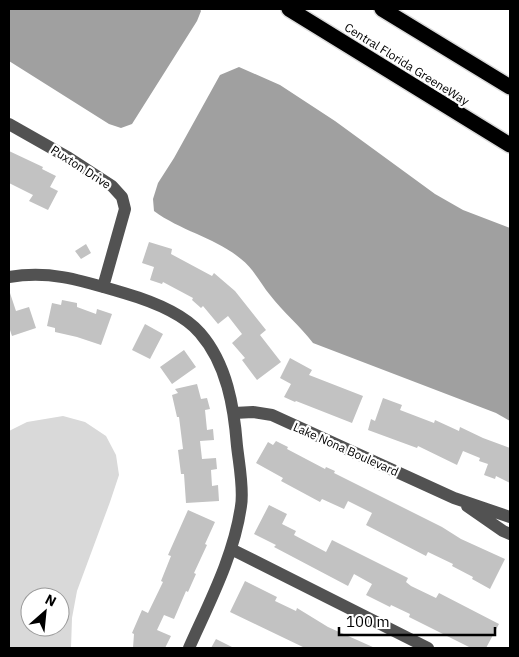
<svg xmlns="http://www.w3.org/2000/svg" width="519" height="657" viewBox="0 0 519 657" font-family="'IBM Plex Sans',sans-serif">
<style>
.green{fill:#d9d9d9;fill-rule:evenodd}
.water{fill:#a0a0a0}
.building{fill:#c2c2c2}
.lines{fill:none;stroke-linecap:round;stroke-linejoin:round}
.highway-casing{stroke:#dbdbdb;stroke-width:18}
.minor{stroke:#525252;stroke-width:12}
.highway{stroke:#000;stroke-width:15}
.labels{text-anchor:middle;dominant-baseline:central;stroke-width:4.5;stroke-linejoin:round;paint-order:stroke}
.street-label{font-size:12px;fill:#000;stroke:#fff}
</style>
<rect width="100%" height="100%" fill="#fff"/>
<path class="green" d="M63,416L85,422L106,436L116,455L119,475L110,502L77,591L72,618L71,648H9V431L27,422ZM30,597H60V627H30Z"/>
<path class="water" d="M9,9H200L201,11L197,21L132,124L121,128L109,124L9,61Z
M239,67L280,85L335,121L435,194L463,210L510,228V421L496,413L313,343C300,326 283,312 270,295C261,284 253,268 241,259C216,238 181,231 154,211L153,199L158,183L174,158L220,75Z"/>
<path class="building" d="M9,151L43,167L42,169L56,176L50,187L58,191L48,210L29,201L33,195L9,183Z
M149,242L172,249L171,254L212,276L214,273L235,291L266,330L260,335L281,362L257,380L242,360L245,358L232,343L242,334L228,316L218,324L203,306L201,308L192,300L193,298L163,282L162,284L150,280L154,267L142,263Z
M86,244L91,253L81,259L75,251Z
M10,293L16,311L29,307L36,328L12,336L9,327V294Z
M62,300L77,303V307L96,314L97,309L112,314L101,345L77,337L55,332V328L47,326L52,303L61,305Z
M145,324L163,334L150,359L132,350Z
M184,350L196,367L172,384L160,367Z
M290,358L312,370L309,375L363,396L352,423L296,401L295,402L284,397L291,384L280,378Z
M197,384L201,399L207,398L210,409L205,410L207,430L213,429L214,440L200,441L202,459L216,458L217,469L211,470L212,486L218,485L219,501L186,503L184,474H181L178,450L183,449L179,417H177L172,395L178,393L175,389Z
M383,398L402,405L400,410L434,423L435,420L459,431L460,427L483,438L510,448V483L496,476L495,479L484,475L488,464L479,461L480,458L463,451L457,465L418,446L417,448L368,430L371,419L375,421Z
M276,441L288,447L287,449L325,469L326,467L335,471L334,473L442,527L461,539L505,559L490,589L472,579L473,577L452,566L453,564L428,552L426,556L366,525L372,513L348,501L344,509L322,499L320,502L281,481L283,478L256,463L268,442L273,445Z
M269,505L287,514L282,524L296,531L294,535L326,552L332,540L408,578L406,582L411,586L436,598L439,593L499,624L486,648H471L409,617L410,614L391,605L390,607L366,595L372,584L354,574L348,586L274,547L276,545L254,534Z
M188,510L215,522L205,544L207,545L194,573L196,574L188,592L186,591L174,619L164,615L157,630L171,636L165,648H133L134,634L132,633L142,610L148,613L163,582L161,581L171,556L168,555Z
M245,581L277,597L275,601L296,611L297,608L328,627L375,648H305L230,612Z
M216,639L234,648H211Z"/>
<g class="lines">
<g class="highway-casing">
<path id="highway" d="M289,9L510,145
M382,9L510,87"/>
</g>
<path class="minor" d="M9,124L69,158L112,186L122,197L125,209L103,287
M9,277C52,270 83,281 124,293C148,300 183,313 200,333C227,364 234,407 237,446C239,464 244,489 241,506C234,556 209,603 189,648
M234,413L253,412L272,415L454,498L510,517
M467,506L503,531L510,534
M231,549L428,648"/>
<use href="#highway" class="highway"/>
</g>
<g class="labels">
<g class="street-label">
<text transform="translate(407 64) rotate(32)">Central Florida GreeneWay</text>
<text transform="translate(81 167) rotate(33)">Puxton Drive</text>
<text transform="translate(346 449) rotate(24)">Lake Nona Boulevard</text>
</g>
</g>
<rect width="519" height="657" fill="none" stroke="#000000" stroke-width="20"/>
<g transform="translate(45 612) rotate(27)"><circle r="24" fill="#ffffff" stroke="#999999"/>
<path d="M0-4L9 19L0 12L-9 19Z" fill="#000000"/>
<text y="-8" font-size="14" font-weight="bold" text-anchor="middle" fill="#000000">N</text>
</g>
<path d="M339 627v8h156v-8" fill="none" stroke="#000000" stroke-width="2.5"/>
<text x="346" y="627" font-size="15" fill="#000000" stroke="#ffffff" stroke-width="4" paint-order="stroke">100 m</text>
</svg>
